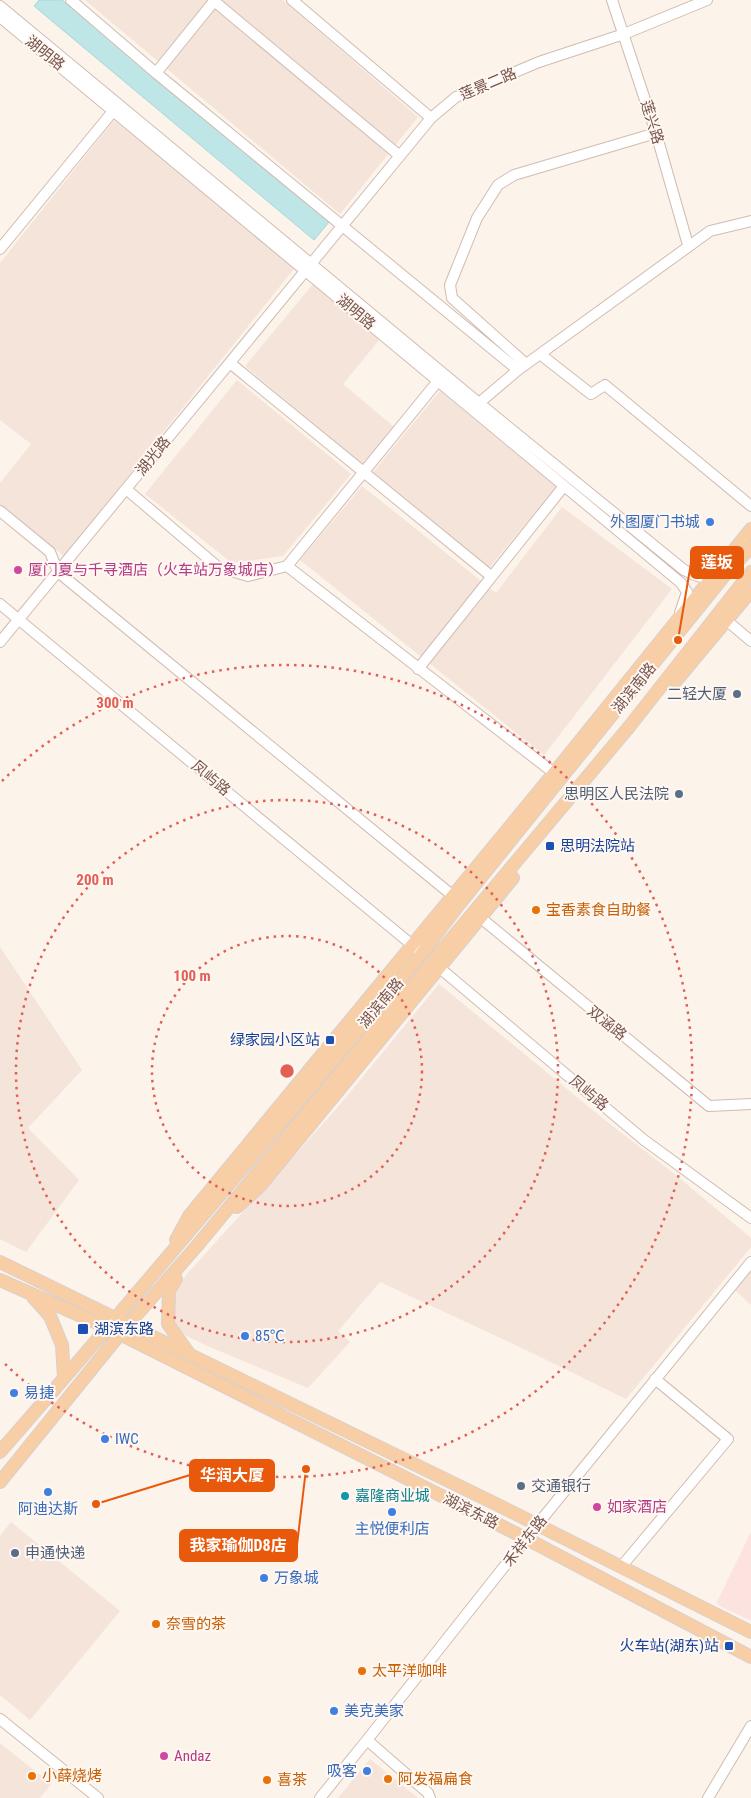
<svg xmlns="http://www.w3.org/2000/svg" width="751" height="1798" viewBox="0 0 751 1798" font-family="'Roboto Condensed','Noto Sans SC',sans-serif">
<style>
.residential{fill:#f4e4d9}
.commercial{fill:#fce3df}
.water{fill:#bfe6e6;stroke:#a5d7d8}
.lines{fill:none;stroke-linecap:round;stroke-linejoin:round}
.minor-casing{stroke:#d1bcb2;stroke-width:12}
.major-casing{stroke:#d9d0cd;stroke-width:14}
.minor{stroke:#fff;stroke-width:10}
.major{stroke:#f8cea6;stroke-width:12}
.ring{fill:none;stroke:#e25f54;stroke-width:2.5;stroke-dasharray:2.5 5}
.shop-dot{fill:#3f7fe0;stroke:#fff7f1;stroke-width:2}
.hotel-dot{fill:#d1479c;stroke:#fff7f1;stroke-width:2}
.service-dot{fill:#5c6f8a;stroke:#fff7f1;stroke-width:2}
.transit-dot{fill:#1a4fb4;stroke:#fff7f1;stroke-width:2}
.food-dot{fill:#e8710a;stroke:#fff7f1;stroke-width:2}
.culture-dot{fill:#0f9aa8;stroke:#fff7f1;stroke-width:2}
.labels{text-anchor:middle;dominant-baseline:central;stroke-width:4;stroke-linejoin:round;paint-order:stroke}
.street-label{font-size:15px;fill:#77564e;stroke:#fff7f1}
.shop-label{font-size:15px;fill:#366cbe;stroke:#fff7f1;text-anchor:start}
.hotel-label{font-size:15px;fill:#b23c85;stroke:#fff7f1;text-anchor:start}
.service-label{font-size:15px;fill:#4e5e75;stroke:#fff7f1;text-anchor:end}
.transit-label{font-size:15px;fill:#164399;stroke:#fff7f1;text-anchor:start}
.food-label{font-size:15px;fill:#c56008;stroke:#fff7f1;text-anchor:start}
.culture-label{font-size:15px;fill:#0d838f;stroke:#fff7f1;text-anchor:start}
.centre{fill:#e25f54;stroke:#fff7f1;stroke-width:2.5}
.ring-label{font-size:15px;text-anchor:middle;font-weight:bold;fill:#e25f54;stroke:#fff7f1;stroke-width:4;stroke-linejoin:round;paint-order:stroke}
.leader{fill:none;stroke:#e8590c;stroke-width:2}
.callout-dot{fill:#e8590c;stroke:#fff7f1;stroke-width:2}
.callout{fill:#e8590c;stroke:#e8590c;stroke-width:2}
.callout-label{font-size:16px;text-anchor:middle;font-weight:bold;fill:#fff}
</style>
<rect width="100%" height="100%" fill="#fcf3eb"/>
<path class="residential" d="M85,0H283L418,117L340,214Z
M114,120L297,265L64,556L0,505V483L31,444L0,420V263Z
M313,284L380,339L343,384L394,427L363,464L245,366Z
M237,380L351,474L283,556L232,563L145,494Z
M440,391L556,487L489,568L373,472Z
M362,486L496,593L562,507L672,589L544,755L300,560Z
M0,947L82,1070L28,1128L79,1180L26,1252L0,1239Z
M439,984L606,1121L672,1172L751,1238V1247L626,1399L526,1350L380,1282L338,1331L350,1342L308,1388L205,1345L183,1334L174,1320L172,1300L186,1275L338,1107Z
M751,1269V1305L734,1289Z
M11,1522L120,1611L30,1720L0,1695V1536Z
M0,1743L51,1784L40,1798H0Z
M370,1759L418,1798H419H338Z"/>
<path class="commercial" d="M751,1532V1621L716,1604Z"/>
<path class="water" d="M39,0H62L329,222L314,240L34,6Z"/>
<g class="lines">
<g class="minor-casing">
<path id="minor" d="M71,0L156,73L518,370
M292,0L431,118
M612,0L656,133L688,245
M214,1L400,156
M0,6L479,403L684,570C699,577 699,580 715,572
M0,17L681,583L687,592L680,613
M156,73L215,0
M0,249L114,110
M540,354L591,394L605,385L751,506
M230,363L491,576
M526,364L452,298L450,285L477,218L498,185L514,175L656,133
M479,403L518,370L710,231L751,221
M126,489L218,567L248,576L287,566L554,773
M0,511L50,552L58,572L458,900
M287,566L438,381
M0,604L417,949
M726,620L751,641
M0,642L431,118L456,97L539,62L624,34L707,0
M418,669L564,486
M476,914L709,1106L751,1104
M435,964L644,1140L751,1218
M621,1567L728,1439L655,1379
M0,1719L98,1798
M367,1740L428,1793L430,1798
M320,1798L367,1740L537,1525L751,1262
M708,1798L751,1726"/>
</g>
<g class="major-casing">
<path id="major" d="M676,681L751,591
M237,1207L260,1186L513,878
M176,1240L189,1216L554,773L751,529
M0,1262L502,1507L751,1632
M176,1279L169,1291L168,1324L190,1355
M0,1280L106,1327L527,1539L751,1657
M33,1297L50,1316L62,1345L64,1378
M0,1452C143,1288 283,1121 422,953L461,902L724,576L751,547
M0,1482L120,1334L196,1247L432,962L629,727L751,572"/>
</g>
<use href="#minor" class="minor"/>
<use href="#major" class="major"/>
</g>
<g class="ring">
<circle cx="287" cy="1071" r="135"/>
<circle cx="287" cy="1071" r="271"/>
<path d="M2 781A406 406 0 1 1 2 1361"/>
</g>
<g class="shop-dot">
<circle cx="710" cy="522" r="5"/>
<circle cx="245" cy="1336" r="5"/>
<circle cx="14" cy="1393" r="5"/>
<circle cx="105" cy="1439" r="5"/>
<circle cx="48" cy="1492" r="5"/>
<circle cx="392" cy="1512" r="5"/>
<circle cx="264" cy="1578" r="5"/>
<circle cx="334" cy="1711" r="5"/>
<circle cx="367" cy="1771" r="5"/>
</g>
<g class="hotel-dot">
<circle cx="18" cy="570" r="5"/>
<circle cx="597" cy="1507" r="5"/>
<circle cx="164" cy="1756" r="5"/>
</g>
<g class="service-dot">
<circle cx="737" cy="694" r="5"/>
<circle cx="679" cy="794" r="5"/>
<circle cx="521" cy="1486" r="5"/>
<circle cx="15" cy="1553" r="5"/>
</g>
<g class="transit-dot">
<rect x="545" y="841" width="10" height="10" rx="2.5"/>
<rect x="325" y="1035" width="10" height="10" rx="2.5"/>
<rect x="77" y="1323" width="12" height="12" rx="2.5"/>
<rect x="724" y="1641" width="10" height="10" rx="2.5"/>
</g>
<g class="food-dot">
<circle cx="536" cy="910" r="5"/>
<circle cx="156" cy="1624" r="5"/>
<circle cx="362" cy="1671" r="5"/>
<circle cx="32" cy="1776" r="5"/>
<circle cx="388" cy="1779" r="5"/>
<circle cx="267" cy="1780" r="5"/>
</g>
<circle class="culture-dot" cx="345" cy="1496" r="5"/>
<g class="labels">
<g class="street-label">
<text transform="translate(45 53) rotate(39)">湖明路</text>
<text transform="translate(488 84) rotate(-23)">莲景二路</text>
<text transform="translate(652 122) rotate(73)">莲兴路</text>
<text transform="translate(356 312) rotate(40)">湖明路</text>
<text transform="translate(153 456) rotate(-51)">湖光路</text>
<text transform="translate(634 688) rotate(-51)">湖滨南路</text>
<text transform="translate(211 778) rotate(40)">凤屿路</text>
<text transform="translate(381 1003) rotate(-50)">湖滨南路</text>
<text transform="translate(607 1023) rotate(39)">双涵路</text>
<text transform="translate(589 1093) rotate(40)">凤屿路</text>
<text transform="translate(471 1511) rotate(27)">湖滨东路</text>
<text transform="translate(525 1541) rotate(-52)">禾祥东路</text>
</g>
<g class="shop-label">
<text x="700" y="522" text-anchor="end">外图厦门书城</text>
<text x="255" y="1336">85℃</text>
<text x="24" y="1393">易捷</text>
<text x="115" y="1439">IWC</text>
<text x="48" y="1509" text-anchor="middle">阿迪达斯</text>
<text x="392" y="1529" text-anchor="middle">主悦便利店</text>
<text x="274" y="1578">万象城</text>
<text x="344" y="1711">美克美家</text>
<text x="357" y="1771" text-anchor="end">吸客</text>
</g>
<g class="hotel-label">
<text x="28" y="570">厦门夏与千寻酒店（火车站万象城店）</text>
<text x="607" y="1507">如家酒店</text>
<text x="174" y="1756">Andaz</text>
</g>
<g class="service-label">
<text x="727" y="694">二轻大厦</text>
<text x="669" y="794">思明区人民法院</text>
<text x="531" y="1486" text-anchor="start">交通银行</text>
<text x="25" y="1553" text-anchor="start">申通快递</text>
</g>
<g class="transit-label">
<text x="560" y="846">思明法院站</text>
<text x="320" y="1040" text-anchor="end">绿家园小区站</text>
<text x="94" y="1329">湖滨东路</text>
<text x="719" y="1646" text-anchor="end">火车站(湖东)站</text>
</g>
<g class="food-label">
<text x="546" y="910">宝香素食自助餐</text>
<text x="166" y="1624">奈雪的茶</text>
<text x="372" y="1671">太平洋咖啡</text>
<text x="42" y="1776">小薛烧烤</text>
<text x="398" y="1779">阿发福扁食</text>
<text x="277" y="1780">喜茶</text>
</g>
<g class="culture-label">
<text x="355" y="1496">嘉隆商业城</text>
</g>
</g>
<circle cx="287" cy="1071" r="8" class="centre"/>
<g class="ring-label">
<text x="115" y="708">300 m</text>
<text x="95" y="885">200 m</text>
<text x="192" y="981">100 m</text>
</g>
<path class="leader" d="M678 640L691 563M96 1504L190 1475M306 1469L297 1545"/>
<g class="callout-dot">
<circle cx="678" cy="640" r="5"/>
<circle cx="96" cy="1504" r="5"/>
<circle cx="306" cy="1469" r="5"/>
</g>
<g class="callout">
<rect x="691" y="547" width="52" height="31" rx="5"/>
<rect x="190" y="1460" width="84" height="31" rx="5"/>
<rect x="180" y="1530" width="117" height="31" rx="5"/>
</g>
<g class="callout-label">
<text x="717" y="568">莲坂</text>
<text x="232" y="1481">华润大厦</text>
<text x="238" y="1551">我家瑜伽D8店</text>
</g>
</svg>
